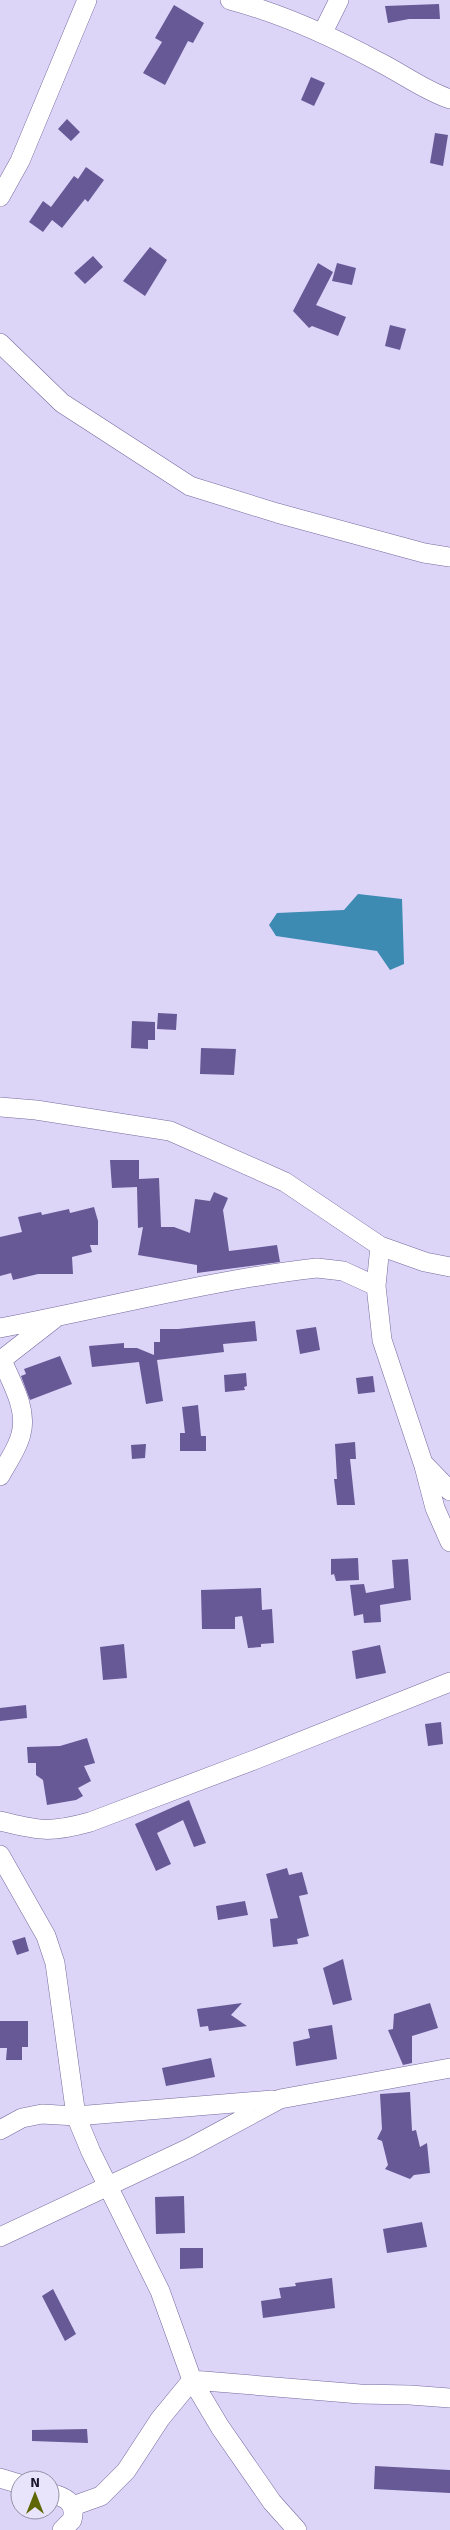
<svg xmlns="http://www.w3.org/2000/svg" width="450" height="2530" viewBox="0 0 450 2530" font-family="Signika,sans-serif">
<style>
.water{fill:#3d8ab2}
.building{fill:#675896}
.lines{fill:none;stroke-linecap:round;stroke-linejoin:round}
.minor-casing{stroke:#766a9e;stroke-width:20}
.minor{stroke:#fff;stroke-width:19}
</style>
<rect width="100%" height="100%" fill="#dcd5f8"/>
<path class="water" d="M358,894L402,899L404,964L390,970L377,951L276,936L269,925L277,913L344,910Z"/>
<path class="building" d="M439,4L440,19H409L388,23L385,6Z
M174,5L204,23L193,43L188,41L165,85L143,73L162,42L155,38Z
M311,77L325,83L314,106L301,100Z
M67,119L80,132L71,141L58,129Z
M435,133L448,135L443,166L430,163Z
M86,167L104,180L88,202L85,199L62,228L52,220L43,232L29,222L43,201L51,207L74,176L78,179Z
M150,247L167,260L145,296L123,281Z
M93,256L103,267L85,284L74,273Z
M318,263L333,272L316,305L346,317L338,336L312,326L309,328L293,311Z
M337,263L356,268L352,285L332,281Z
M390,325L406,329L400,350L385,346Z
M158,1013L177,1014L176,1030L157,1029Z
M132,1021L155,1022V1040H148V1049L131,1048Z
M201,1048L236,1049L234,1075L200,1074Z
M110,1160H139V1179L159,1178L161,1227H174L190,1233L195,1199L210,1201L214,1192L228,1198L223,1210L229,1251L277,1245L280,1262L197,1273V1265L138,1255L143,1227L138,1228L137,1187L112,1188Z
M94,1207L98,1221V1245H90L92,1252L72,1257L73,1274H38L13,1280L11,1273L0,1276V1237L22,1232L18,1217L41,1212L42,1215L69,1209L70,1213Z
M255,1321L257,1341L223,1344L224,1352L157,1360L163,1401L146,1404L139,1362L92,1367L89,1346L124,1343V1348H137L154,1355V1342H160V1329H178Z
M316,1327L320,1350L300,1354L296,1330Z
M60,1356L72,1384L30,1400L21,1376L26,1374L24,1369Z
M246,1373L247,1386L244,1387L245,1390L225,1392L224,1375Z
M373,1376L375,1392L358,1394L356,1378Z
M198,1405L201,1436H206V1451H180V1433H185L182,1407Z
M355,1442L356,1459H350L355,1505H337L334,1479H337L335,1444Z
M146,1444L145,1458L132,1459L131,1445Z
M358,1558L359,1580L336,1581L334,1574L331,1575V1559Z
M408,1559L411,1600L380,1605L381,1622L364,1623L363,1614L354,1616L350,1585L364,1584L366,1593L394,1588L392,1560Z
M261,1588L262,1610L272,1609L274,1643L261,1644V1647L248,1648L242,1616L235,1617V1629H202L201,1590Z
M124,1644L127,1678L103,1680L100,1647Z
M380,1645L386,1673L356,1679L352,1651Z
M26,1705L27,1718L0,1721V1708Z
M441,1722L443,1744L428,1746L425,1724Z
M87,1738L95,1763L84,1766L91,1781L78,1788L83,1796L76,1800L47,1805L43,1780L36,1775V1763H28L27,1747L60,1746Z
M189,1800L206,1843L194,1847L183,1820L157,1833L171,1864L156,1871L135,1824Z
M287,1868L289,1875L302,1872L308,1894L299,1896L309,1936L297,1939L298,1944L273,1947L270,1919L278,1918L266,1874Z
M245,1901L248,1915L218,1920L216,1906Z
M25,1937L29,1951L17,1955L12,1941Z
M343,1959L352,2000L333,2005L323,1968Z
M242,2003L231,2015L247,2026L209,2031L208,2026L200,2027L197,2009Z
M430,2003L438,2028L412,2036V2063L403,2065L388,2030L393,2029L394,2014Z
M0,2021H28V2047H22V2060H6L7,2048H0Z
M332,2025L337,2059L296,2066L293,2042L310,2038L308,2029Z
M211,2058L215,2077L166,2086L162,2068Z
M410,2092L412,2131L416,2130L420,2147L427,2143L430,2173L414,2175L410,2179L385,2169L388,2165L382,2141L377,2139L382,2129L380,2094Z
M184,2196L185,2233L156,2234L155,2197Z
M422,2222L427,2247L387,2253L383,2229Z
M180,2248H203V2268L180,2269Z
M332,2278L335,2308L263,2318L261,2301L281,2298L279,2288L296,2286L295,2283Z
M53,2289L76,2334L65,2341L42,2296Z
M87,2429L88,2443L32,2441V2430Z
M375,2466L450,2470V2493L374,2489Z"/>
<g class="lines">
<g class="minor-casing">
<path id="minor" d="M230,0C283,14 331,36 379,62C403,74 425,91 450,99
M323,32L339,0
M0,197L20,161L87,0
M0,343L62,403L190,486L277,513L424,553L450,557
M0,1107L36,1110L170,1131L285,1182L380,1246L425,1262L450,1267
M380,1246L376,1286L382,1340L423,1463L450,1491
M0,1328C106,1308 210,1280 317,1268L343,1271L376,1286
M0,1361L54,1319
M424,1466L435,1508L450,1542
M0,1476C7,1463 18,1448 21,1434C28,1409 11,1382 2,1360
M0,1821C40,1831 50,1833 90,1822L254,1760L450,1682
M0,1855L46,1936L55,1963L76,2116L91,2152L160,2291L192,2380L220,2427L272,2502L297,2530
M0,2130L22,2118L42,2114L76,2116L272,2100
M0,2237L189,2148L280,2099L450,2068
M0,2478L20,2484
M50,2493C65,2497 77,2502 72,2520L62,2530
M73,2506L101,2496L126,2471L160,2419L192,2380L360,2394L410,2395L450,2398"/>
</g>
<use href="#minor" class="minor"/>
</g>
<g transform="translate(35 2495)"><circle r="24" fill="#e8e4fc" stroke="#9692a9"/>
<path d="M0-4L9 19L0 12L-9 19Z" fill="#5f6604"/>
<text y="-8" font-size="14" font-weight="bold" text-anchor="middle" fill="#1c172c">N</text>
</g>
</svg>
